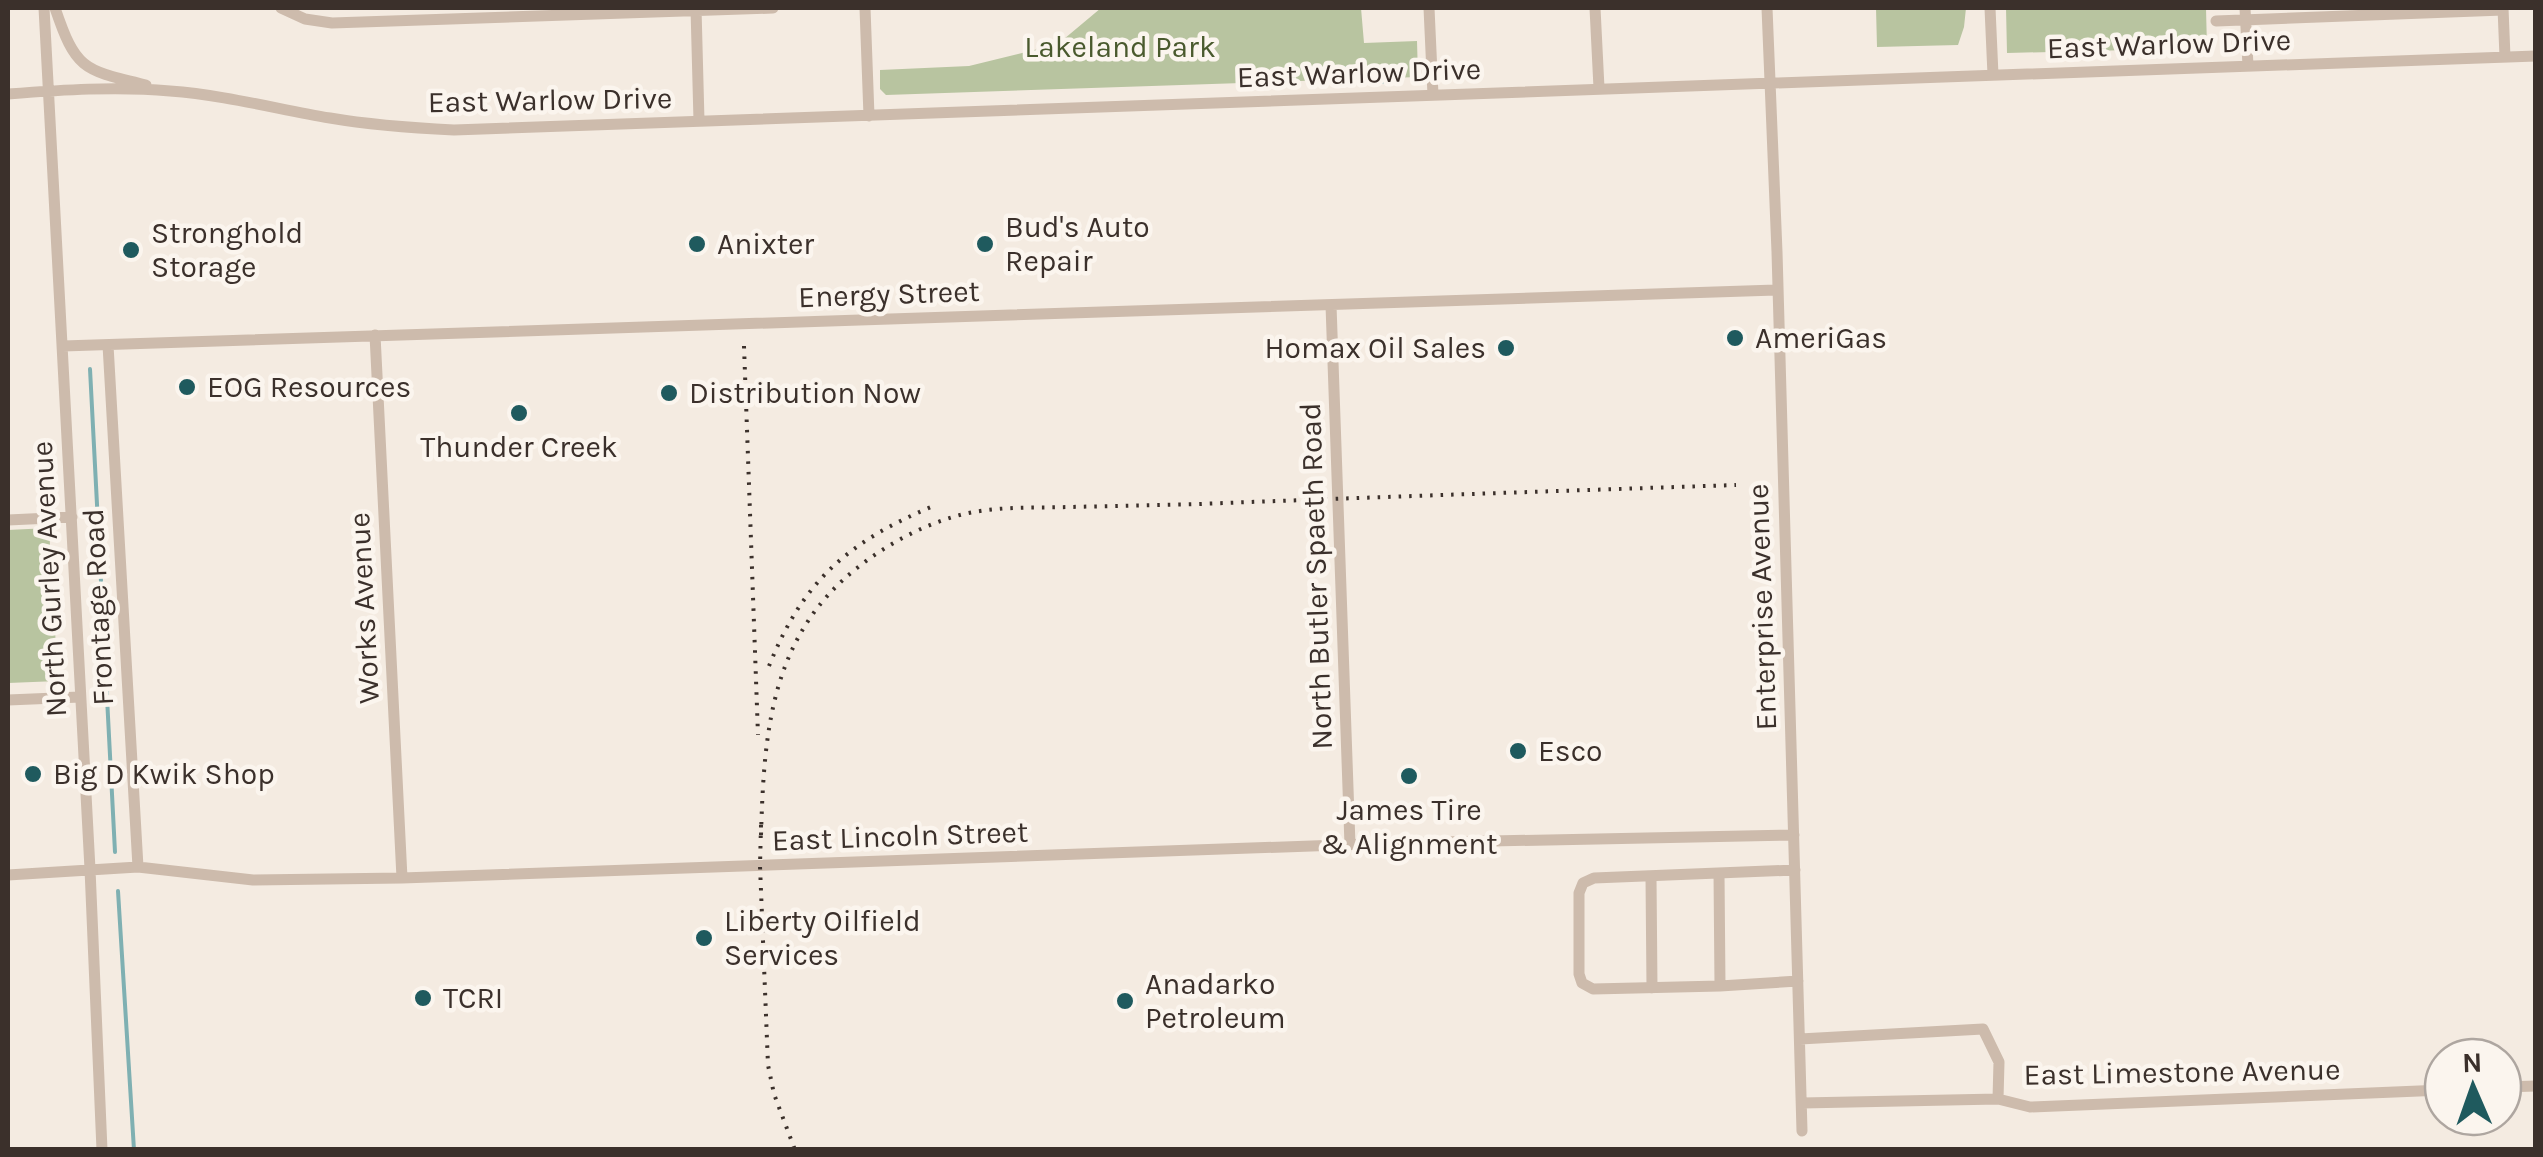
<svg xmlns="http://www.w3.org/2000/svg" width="2543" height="1157" viewBox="0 0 2543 1157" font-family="Karla,sans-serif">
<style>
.green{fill:#b8c4a0}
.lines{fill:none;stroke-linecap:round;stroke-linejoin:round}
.stream{stroke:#7fb0b2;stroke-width:4}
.minor{stroke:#cdbbac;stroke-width:11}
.rail{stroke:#3b302b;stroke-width:4;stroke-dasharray:2.5 8;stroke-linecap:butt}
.poi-dot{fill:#1f5a5e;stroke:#fbf5ee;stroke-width:4}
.labels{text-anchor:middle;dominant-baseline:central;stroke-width:9;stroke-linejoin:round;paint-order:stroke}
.street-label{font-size:30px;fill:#3b302b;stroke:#fbf5ee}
.park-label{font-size:30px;fill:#4a5a2e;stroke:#fbf5ee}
.poi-label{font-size:30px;fill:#3b302b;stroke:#fbf5ee;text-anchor:start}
</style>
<rect width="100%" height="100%" fill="#f4ebe1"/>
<path class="green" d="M1101,8H1361L1364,43L1417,41L1418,77L886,95L880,89V70L969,66L1058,44Z
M1876,8H1966L1964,27L1958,45L1877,47Z
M2006,8H2206L2207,48L2007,53Z
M49,528L58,681L8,683V530Z"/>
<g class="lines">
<path class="stream" d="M1317,69L1382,68V82
M90,369L115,852
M118,891L134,1150"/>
<path class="minor" d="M44,8L90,869L102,1150
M55,8C76,70 83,70 146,85
M281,8L305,19L332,23L773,8
M696,8L699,121
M865,8L869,116
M1429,8L1433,95
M1595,8L1599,88
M1767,8L1777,252L1802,1131
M1990,8L1993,75
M2245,8L2248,66
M2503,8L2505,57
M2216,21L2503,10
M8,94C61,90 116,86 170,91C224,95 277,109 330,118C371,125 412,128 454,130L2536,56
M1331,305L1350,845
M375,335L402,878
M108,345L138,867
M63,346L1776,290
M8,520L72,517
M8,700L80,697
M1795,870L1594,878L1583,883L1579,893V974L1582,983L1593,989L1720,986L1798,981
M1719,873L1720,986
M8,875L138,867L253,880L402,878L1395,843L1794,835
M1651,877L1652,988
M1800,1039L1983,1029L1999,1062L1998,1099
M2503,1087L2536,1086
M1802,1103L1998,1099L2030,1107L2443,1090"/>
<path class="rail" d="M744,346L758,735
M769,666C803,581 848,542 931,507
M761,825L760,866L768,1065L774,1094L795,1150
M761,835C764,734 770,637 857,568C887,544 926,523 964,514C999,506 1035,508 1070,507C1113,506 1156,505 1199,504C1378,497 1557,491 1736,485"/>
</g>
<g class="poi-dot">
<circle cx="697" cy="244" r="10"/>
<circle cx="985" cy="244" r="10"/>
<circle cx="131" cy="250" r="10"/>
<circle cx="1735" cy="338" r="10"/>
<circle cx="1506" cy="348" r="10"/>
<circle cx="187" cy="387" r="10"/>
<circle cx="669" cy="393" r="10"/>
<circle cx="519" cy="413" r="10"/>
<circle cx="1518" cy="751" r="10"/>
<circle cx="33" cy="774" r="10"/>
<circle cx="1409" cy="776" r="10"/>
<circle cx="704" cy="938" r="10"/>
<circle cx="423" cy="998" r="10"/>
<circle cx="1125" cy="1001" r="10"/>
</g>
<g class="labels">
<g class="street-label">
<text transform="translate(2169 44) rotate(-2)">East Warlow Drive</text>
<text transform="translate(1359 73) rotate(-2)">East Warlow Drive</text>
<text transform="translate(550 100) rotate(-1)">East Warlow Drive</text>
<text transform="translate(889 294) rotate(-2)">Energy Street</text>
<text transform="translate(1316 576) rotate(-92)">North Butler Spaeth Road</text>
<text transform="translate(49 579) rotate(-93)">North Gurley Avenue</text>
<text transform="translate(98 607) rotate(-93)">Frontage Road</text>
<text transform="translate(1762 607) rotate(-92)">Enterprise Avenue</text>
<text transform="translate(364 608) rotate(-93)">Works Avenue</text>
<text transform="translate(900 836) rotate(-2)">East Lincoln Street</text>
<text transform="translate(2182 1072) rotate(-1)">East Limestone Avenue</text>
</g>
<g class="park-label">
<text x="1120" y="47">Lakeland Park</text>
</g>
<g class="poi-label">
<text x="1005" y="227">Bud's Auto<tspan x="1005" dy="34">Repair</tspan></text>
<text x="151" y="233">Stronghold<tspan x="151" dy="34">Storage</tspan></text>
<text x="717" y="244">Anixter</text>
<text x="1755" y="338">AmeriGas</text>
<text x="1486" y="348" text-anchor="end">Homax Oil Sales</text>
<text x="207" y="387">EOG Resources</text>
<text x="689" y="393">Distribution Now</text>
<text x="519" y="447" text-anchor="middle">Thunder Creek</text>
<text x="1538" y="751">Esco</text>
<text x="53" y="774">Big D Kwik Shop</text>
<text x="1409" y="810" text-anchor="middle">James Tire<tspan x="1409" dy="34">&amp; Alignment</tspan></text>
<text x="724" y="921">Liberty Oilfield<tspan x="724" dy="34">Services</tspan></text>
<text x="1145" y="984">Anadarko<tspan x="1145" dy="34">Petroleum</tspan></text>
<text x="443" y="998">TCRI</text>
</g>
</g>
<rect width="2543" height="1157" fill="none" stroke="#3b302b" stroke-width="20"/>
<g transform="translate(2473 1087) rotate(358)"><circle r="48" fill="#fbf5ee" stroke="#aea6a0" stroke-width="2.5"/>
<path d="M0-8L18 38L0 25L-18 38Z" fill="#1f5a5e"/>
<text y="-15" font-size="28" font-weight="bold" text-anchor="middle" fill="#3b302b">N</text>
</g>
</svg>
